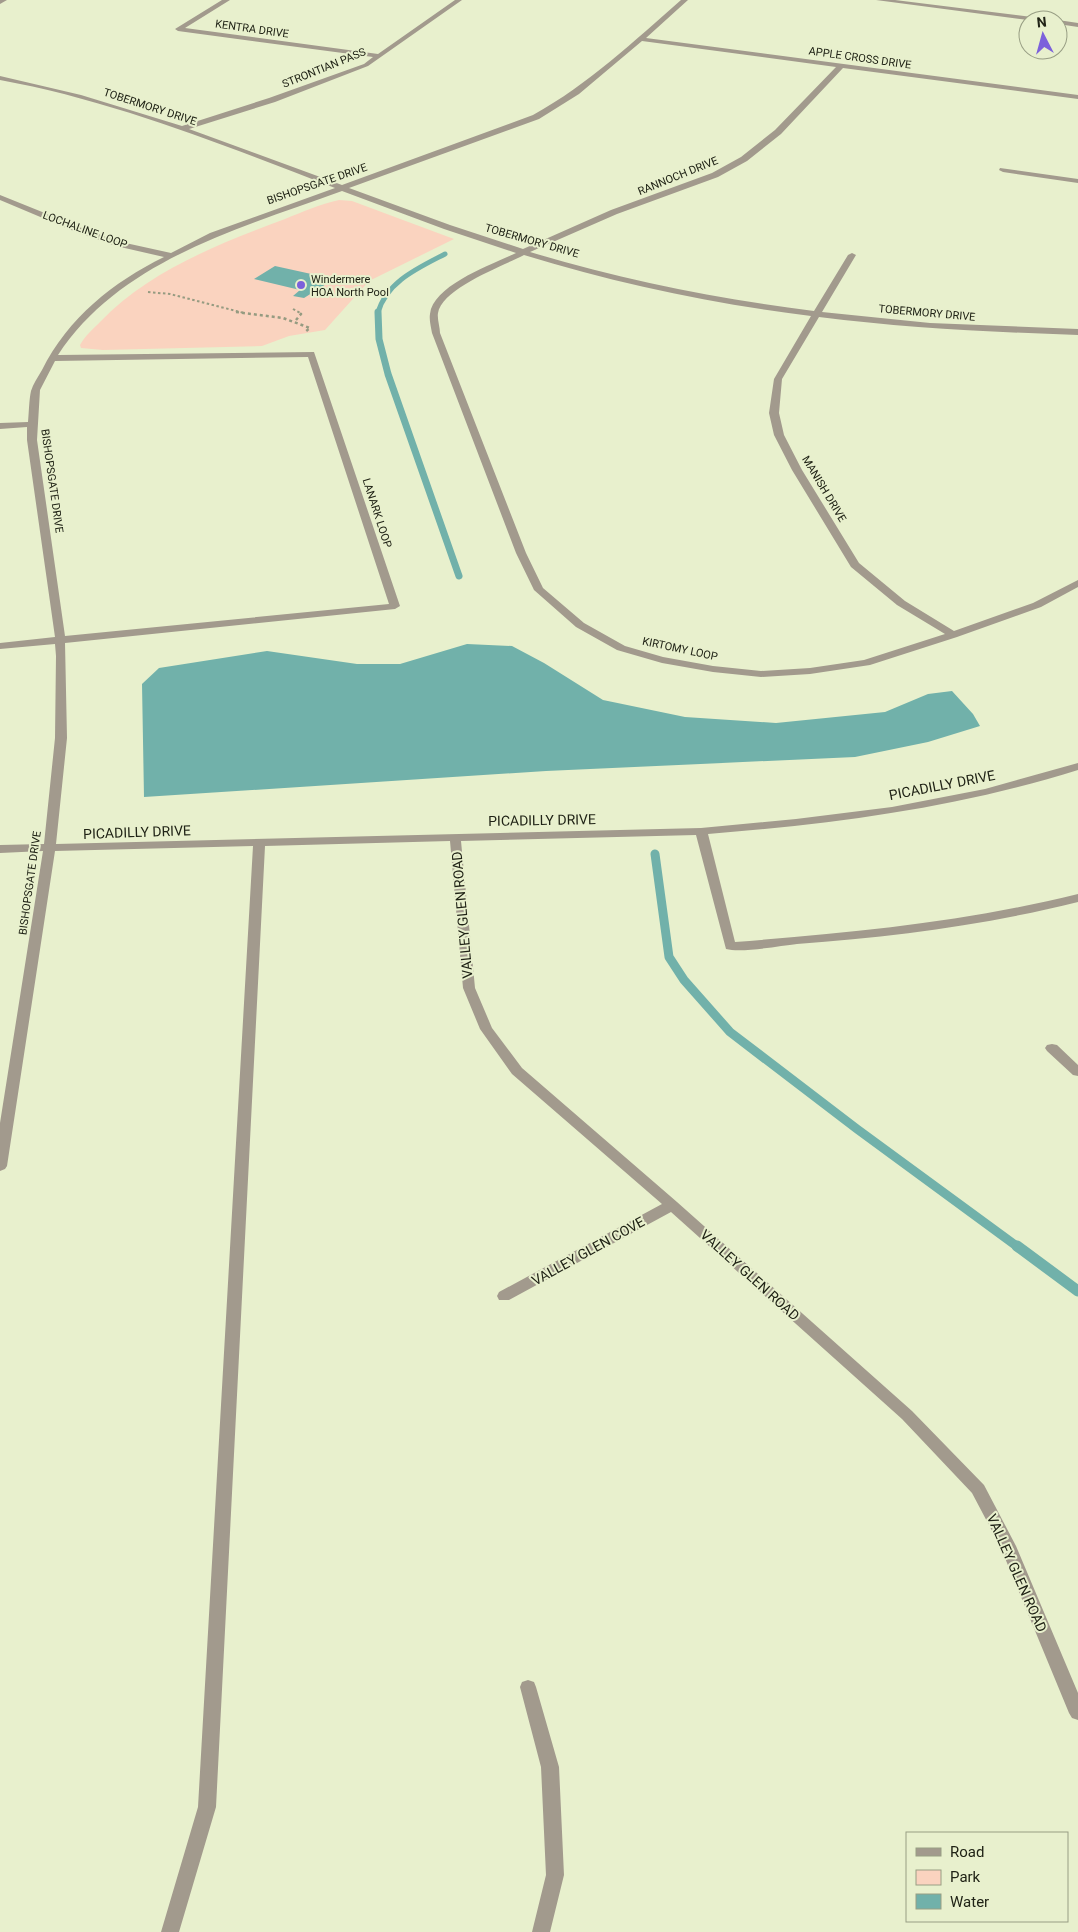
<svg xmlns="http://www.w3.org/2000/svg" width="1078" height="1932" viewBox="0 0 1078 1932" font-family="Roboto,sans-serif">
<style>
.green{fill:#fad3bf}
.water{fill:#71b1aa}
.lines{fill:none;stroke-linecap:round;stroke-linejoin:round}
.stream-far3{stroke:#71b1aa;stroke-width:5}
.stream-far2{stroke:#71b1aa;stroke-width:7}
.stream-far1{stroke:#71b1aa;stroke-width:9}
.stream{stroke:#71b1aa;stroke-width:11}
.path-far1{stroke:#959b81;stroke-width:2;stroke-dasharray:2.5 2.5;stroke-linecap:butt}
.path{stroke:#959b81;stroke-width:2.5;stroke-dasharray:3 3;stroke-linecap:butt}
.minor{fill:#a29a8d;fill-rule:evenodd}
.poi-dot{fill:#7c61db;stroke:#e8f0cd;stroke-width:2}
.labels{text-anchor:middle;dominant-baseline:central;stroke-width:4;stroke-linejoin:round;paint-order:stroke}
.far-street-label{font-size:11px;fill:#202316;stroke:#e8f0cd}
.far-poi-label{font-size:11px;fill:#202316;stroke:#e8f0cd;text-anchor:start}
.street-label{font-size:14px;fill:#202316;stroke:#e8f0cd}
</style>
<rect width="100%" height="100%" fill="#e8f0cd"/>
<path class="green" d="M339,200L352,201L454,239L369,281L325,330L289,336L262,346L103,350L81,348L80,345C85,336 93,329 100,322C150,270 219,244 285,219C302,212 320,204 339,200Z"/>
<path class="water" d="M275,266L334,279L304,298L293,296L300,290L254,279Z
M467,644L512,646L544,663L603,700L685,717L776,723L885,712L928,694L952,691L973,714L980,726L928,742L855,757L546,771L144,797L142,684L159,668L267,651L357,664H400Z"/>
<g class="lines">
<path class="stream-far3" d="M378,313C386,282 418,268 445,254"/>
<path class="stream-far2" d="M378,312L379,339L388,374L459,576"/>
<path class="stream-far1" d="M655,854L669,957L684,980L730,1032L857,1129L1018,1247"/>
<path class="stream" d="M1017,1246L1078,1291"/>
<path class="path-far1" d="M148,292L170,294L244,313
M293,309L300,313"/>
<path class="path" d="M236,312L283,318L310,328L305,332
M296,320L301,314L298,312"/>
<path class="minor" d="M0,0H7L0,4Z
M222,0H230L185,28L378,54L455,0H462L368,66L275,102L189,129L342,185L533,115C589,84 634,41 681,0H688L646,38L1078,95V99L843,68L781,134L747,161L718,177L617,214L530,252C623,280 718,299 814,311L848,255L852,253L856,255L822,312L930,323L1078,329V335C991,332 905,328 819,317L782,379L779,413L784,435L802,470L859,563L905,601L954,631L1033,603L1078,580V587L1041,607L957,637L870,665L810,674L761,677L713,672L662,663L617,650L576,627L534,590L516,553L432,333C431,327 429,320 430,314C433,285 493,264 516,253L444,229L342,191C241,228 120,260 58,355L314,352L400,606L395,609L65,643L67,738L56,844L701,828L796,819L892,807L985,789L1078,763V770C957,808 834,824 708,834L735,942C851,933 965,922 1078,894V902C986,925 892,937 797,944C779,946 742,953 726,949L696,835L461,841L475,988L492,1028L522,1068L677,1202L912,1411L984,1485L1016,1546L1078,1693V1720L1072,1718L1069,1713L1000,1546L972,1493L902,1419L671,1212L509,1300H499L497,1296L499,1292L662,1204L512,1074L480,1029L463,988L450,841L265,846L216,1807L179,1932H161L198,1807L253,846L55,851L7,1166L5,1169L0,1171V1123L43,851L0,853V845L44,844L55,738L56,656L55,644L0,649V643L55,637L27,440V427L0,429V423L28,422C29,412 29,400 31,391C33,384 38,377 42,370C68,318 113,282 164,257L116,246L76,232L0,200V195L82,228L121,242L171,253L210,233L335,188C226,146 115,101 0,80V76L81,95L182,126L269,98L364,64L373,57L178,31L175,29ZM642,41L836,67L775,130L741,157L712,173L611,210L523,249L450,225L349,188L539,119L579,94ZM524,255C618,284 714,304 811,316L774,379L769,413L774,435L792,470L851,567L897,605L945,634L864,660L810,668L761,671L713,666L663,657L625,646L584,623L543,588L526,553L440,333C440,327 437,319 438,313C442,288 503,266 524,255ZM308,357L389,604L65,636L37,440L40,390L55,361Z
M876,0H895L1040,18L1043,20H1028Z
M1058,20L1078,23V27L1058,24Z
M1000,168L1078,179V183L1003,172L999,170Z
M1052,1044L1057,1045L1078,1065V1076L1073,1075L1047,1051L1045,1048L1047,1045Z
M528,1680L534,1682L536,1687L559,1767L564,1875L550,1932H532L546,1875L541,1767L520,1687L522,1682Z"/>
</g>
<circle class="poi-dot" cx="301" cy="285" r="5"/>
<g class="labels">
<g class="far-street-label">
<text transform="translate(252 29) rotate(8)">KENTRA DRIVE</text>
<text transform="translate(860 58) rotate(8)">APPLE CROSS DRIVE</text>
<text transform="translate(324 68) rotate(-22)">STRONTIAN PASS</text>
<text transform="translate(150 107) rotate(18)">TOBERMORY DRIVE</text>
<text transform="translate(678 176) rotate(-22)">RANNOCH DRIVE</text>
<text transform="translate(317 184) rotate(-19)">BISHOPSGATE DRIVE</text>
<text transform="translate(85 230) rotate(20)">LOCHALINE LOOP</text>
<text transform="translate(532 241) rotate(16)">TOBERMORY DRIVE</text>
<text transform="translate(927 313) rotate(5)">TOBERMORY DRIVE</text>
<text transform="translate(52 481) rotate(82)">BISHOPSGATE DRIVE</text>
<text transform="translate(824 489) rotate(59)">MANISH DRIVE</text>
<text transform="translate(377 513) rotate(72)">LANARK LOOP</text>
<text transform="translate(680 649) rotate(12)">KIRTOMY LOOP</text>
<text transform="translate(30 883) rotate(-82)">BISHOPSGATE DRIVE</text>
</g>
<g class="far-poi-label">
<text x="311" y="279">Windermere<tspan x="311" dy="13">HOA North Pool</tspan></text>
</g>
<g class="street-label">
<text transform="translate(942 785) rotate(-11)">PICADILLY DRIVE</text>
<text transform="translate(542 820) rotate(-1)">PICADILLY DRIVE</text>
<text transform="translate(137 832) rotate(-2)">PICADILLY DRIVE</text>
<text transform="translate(462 915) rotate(-95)">VALLEY GLEN ROAD</text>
<text transform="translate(588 1251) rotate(-29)">VALLEY GLEN COVE</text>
<text transform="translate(750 1275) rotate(42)">VALLEY GLEN ROAD</text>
<text transform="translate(1017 1573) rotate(66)">VALLEY GLEN ROAD</text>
</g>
</g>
<rect x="906" y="1832" width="162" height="90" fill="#e8f0cd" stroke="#989e84"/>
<rect x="916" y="1848" width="25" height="8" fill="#a29a8d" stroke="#989e84"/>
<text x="950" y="1857" font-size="15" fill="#202316">Road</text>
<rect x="916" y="1870" width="25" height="15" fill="#fad3bf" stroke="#989e84"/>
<text x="950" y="1882" font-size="15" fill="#202316">Park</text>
<rect x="916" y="1894" width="25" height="15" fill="#71b1aa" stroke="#989e84"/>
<text x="950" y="1907" font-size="15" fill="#202316">Water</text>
<g transform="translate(1043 35) rotate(354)"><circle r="24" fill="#e8f0cd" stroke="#989e84"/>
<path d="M0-4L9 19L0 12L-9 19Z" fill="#7c61db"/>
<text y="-8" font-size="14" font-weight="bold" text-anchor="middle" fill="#202316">N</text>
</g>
</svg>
